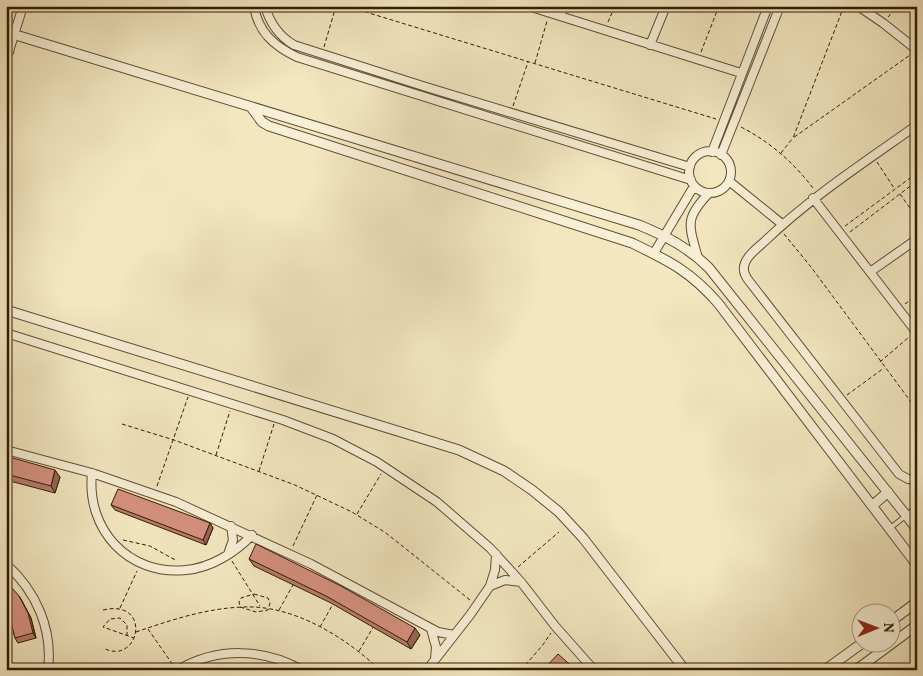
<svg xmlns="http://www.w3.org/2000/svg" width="923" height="676" viewBox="0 0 923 676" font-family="Vollkorn,serif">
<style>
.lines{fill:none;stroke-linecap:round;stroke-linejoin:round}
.service-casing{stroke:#634e32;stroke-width:6}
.minor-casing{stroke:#634e32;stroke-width:10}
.tertiary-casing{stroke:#634e32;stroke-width:11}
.path{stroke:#331b02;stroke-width:1;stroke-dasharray:4 2.5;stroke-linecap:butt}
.service{stroke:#f7efd6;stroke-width:4}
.minor{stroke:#f7efd6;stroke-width:8}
.tertiary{stroke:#f7efd6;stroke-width:9}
.wall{fill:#b67c6d;stroke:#331b02}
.shaded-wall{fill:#946559;stroke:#331b02}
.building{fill:#d4907f;stroke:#331b02}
</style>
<rect width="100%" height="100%" fill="#f3e7c0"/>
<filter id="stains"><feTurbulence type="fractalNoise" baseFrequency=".004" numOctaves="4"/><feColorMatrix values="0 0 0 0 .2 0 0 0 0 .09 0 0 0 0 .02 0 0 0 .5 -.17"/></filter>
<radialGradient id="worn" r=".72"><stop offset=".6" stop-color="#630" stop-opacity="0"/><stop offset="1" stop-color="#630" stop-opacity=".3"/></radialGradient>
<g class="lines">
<g class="service-casing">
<path id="service" d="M889,529L917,507"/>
</g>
<g class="minor-casing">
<path id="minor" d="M254,6C258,32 274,46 297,57L691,180
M265,6C270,24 279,36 294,45L426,87L690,167
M528,6L741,73
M858,6L883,23L917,50
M560,16L564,6
M650,45L666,6
M9,51L23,6
M917,125C865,162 811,197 765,241C759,247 748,254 745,263C742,270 745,276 749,281L899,474L908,479L917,480
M689 172a21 21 0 1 1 42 0a21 21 0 1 1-42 0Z
M712,152L768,6
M721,155L780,6
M729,181L782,224
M813,198L917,333
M654,253L694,186
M698,258C689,225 684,219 709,193
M870,272L917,239
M6,333L283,420L333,439L377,462L437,502L490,548L521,582L555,626L594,670
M6,450L92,473L176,502L311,564L438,632L454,635
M92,473C86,529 128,576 186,570C210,568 235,553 252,535
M228,554L233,540L231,526
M6,564C36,591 53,629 48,670
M490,586L505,580L521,582
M431,629L436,647L435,659
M178,670C217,647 263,648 302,670
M427,670L470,615L490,586L495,570L496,554"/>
</g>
<g class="tertiary-casing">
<path id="tertiary" d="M6,32L639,225C666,236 689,248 709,268L917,529
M6,50L9,51
M251,107L262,122L269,126L632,243C669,261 690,271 718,303L917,565
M6,310L459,450L504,471L532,490L559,512L583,538L685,670
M872,506L888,492
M890,622L917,602
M825,670L861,644
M856,670L917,625"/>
</g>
<path class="path" d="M346,6L716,119
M844,6L793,138L910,55
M888,17L898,6
M608,22L615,6
M324,47L336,6
M701,52L719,6
M535,63L547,21
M513,106L528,62
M741,127C770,142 793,162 813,188
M781,153L792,139
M877,162L894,188
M900,194L917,218
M845,226L917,173
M850,232L917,181
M784,234L811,267L917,410
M905,304L917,295
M911,311L917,307
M880,362L909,337
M847,395L884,368
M122,424L174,440L295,485L352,512L386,533L470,600
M216,455L230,411
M259,471L274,424
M157,486L188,397
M357,514L381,474
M123,540L150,546L177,561
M293,546L317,495
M232,561L260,606
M518,567L559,532
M254,594L268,598L270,603L268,610L256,612L240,607L239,602L241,598Z
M120,608L137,571
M103,610C153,598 140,667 103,648
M279,610L293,585
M320,627L333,604
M148,629L173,665
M136,632C171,620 207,608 244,607C294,605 345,637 380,670
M127,636V625L120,618L110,619L103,627L134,638
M359,651L374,626
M521,670L542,646L551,633"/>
<use href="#service" class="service"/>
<use href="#minor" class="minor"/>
<use href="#tertiary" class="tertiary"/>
</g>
<path class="wall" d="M6,456L60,477L55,493L6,480Z
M111,505L210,523L213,528L206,545L115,510Z
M249,559L420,635L411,649L331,603L254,566Z
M19,596L22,601L31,618L36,638L18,643L15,638L11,622Z"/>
<path class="shaded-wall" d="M55,470L60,477L55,493L51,486Z
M210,523L213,528L206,545L203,540Z
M19,596L22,601L31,618L36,638L33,633Z
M415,628L420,635L411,649L407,642Z"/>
<path class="building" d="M6,456L55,470L51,486L6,474Z
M118,489L210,523L203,540L111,505Z
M256,544L341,586L415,628L407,642L326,596L249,559Z
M6,581L19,596L28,613L33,633L15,638L11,622L6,613Z
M558,654L576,670H543Z"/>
<rect width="923" height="676" fill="none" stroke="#f3e7c0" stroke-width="25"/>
<rect x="8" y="8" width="908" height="661" fill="none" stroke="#331b02" stroke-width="2.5"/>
<rect x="12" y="12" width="898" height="651" fill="none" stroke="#331b02"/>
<g transform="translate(876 628) rotate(89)"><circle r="24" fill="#f7efd6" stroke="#a99a81"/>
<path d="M0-4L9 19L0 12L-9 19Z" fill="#8f2418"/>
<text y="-8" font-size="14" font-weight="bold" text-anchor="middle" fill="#331b02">N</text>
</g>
<rect width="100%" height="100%" filter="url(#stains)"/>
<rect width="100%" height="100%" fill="url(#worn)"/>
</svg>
